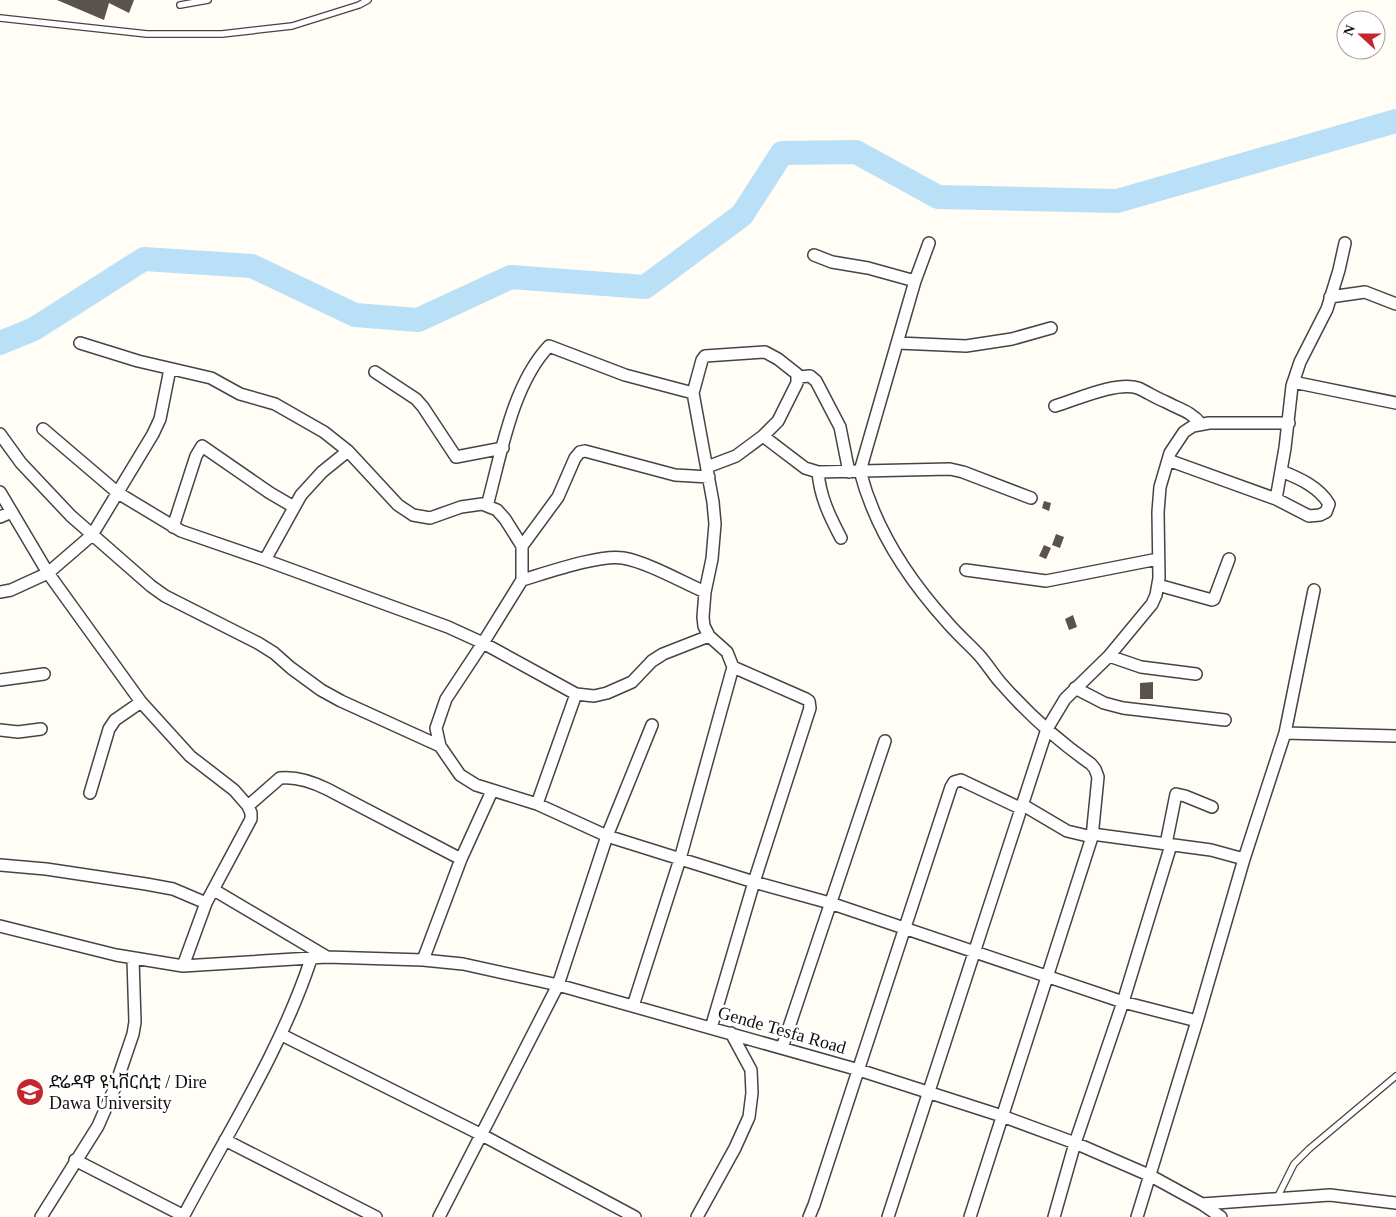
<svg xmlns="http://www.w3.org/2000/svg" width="1396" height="1217" viewBox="0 0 1396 1217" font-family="'Times New Roman','Noto Sans Ethiopic',serif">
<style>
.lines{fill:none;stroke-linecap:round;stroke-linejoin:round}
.river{stroke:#b9e0f7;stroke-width:24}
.building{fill:#5a524d}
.lane-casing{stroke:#444;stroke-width:8}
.street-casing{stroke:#444;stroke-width:14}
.lane{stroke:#fff;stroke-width:5.5}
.street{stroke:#fff;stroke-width:11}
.labels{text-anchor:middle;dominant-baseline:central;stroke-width:5;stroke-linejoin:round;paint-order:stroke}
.street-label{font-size:18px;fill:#111;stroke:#fff}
.poi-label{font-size:18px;fill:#111;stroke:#fff;text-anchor:start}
</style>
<rect width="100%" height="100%" fill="#fffdf5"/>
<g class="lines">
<path class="river" d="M0,343L34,329L144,259L252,266L355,315L418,320L511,277L645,287L742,215L782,153L856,152L938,197L1117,201L1396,121"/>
</g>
<path class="building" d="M57,0H134L129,13L109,3L104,20Z
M1044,501L1051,503L1049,511L1042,508Z
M1056,534L1064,537L1060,548L1052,545Z
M1044,545L1051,548L1046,559L1039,556Z
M1073,615L1077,627L1069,630L1065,619Z
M1153,682V699H1140V683Z"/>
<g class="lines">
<g class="lane-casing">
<path id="lane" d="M180,5L208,0
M0,18L147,34H222L292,26L359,5L368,0
M1277,1198L1294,1164L1309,1149L1396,1076"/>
</g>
<g class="street-casing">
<path id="street" d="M929,243L915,281L860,471C875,529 908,579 947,622C957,634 969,644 979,655C987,664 993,674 1000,682C1027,713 1058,741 1091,764L1095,769L1098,777L1092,837L970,1217
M814,255L832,262L868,268L915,281
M1330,297L1365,292L1396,304
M80,343L138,361L211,378L240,394L275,404L324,432L348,451L398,505L413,515L430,518L461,507L482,504L497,510L505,519L522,546V580L483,643L446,699L436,728L440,746
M898,343L966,346L1012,339L1051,328
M375,372L416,399L423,407L456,457L503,448
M798,377L810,376L816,381L840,427L849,472
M1293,382L1396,403
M1055,406C1076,400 1116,381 1138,388C1147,392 1156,398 1166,402C1179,409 1192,412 1201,424
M43,429L118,493L181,531L265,560L448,627L483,643L576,694L594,696L607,693L632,682L652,661L663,654L709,636
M0,434L21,463L71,516L151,586L165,596L258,643L274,653L291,668L321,690L341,701L440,746L460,775L476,785L537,804L607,836L754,882L830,903L1123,1002L1197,1021
M1168,460L1276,499L1309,516L1320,515L1326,512L1329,504C1319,487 1299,478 1281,471
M707,467L736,456L763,436L805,468L818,472L950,469L963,472L1031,498
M818,472C820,497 830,517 841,538
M0,492L48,573L141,702L190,756L234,790L248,806L251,813V819L206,903L183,966
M1276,499L1285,448L1292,386L1300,362L1327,309L1339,270L1345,243
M487,506C501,455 512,385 549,346L625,375L693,393
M0,517L12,512
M173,527L196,456L202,446L270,493L294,507
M522,546L558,497L575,458L580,452L585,451L675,475L709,477
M265,560L301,495L322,472L348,451
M966,570L1046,581L1158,559
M522,580C546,573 600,554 623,558C647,562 682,582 705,592
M1158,585L1212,600L1214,599L1229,559
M0,592L11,590L48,573L92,535L153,434L160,419L170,369
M1109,656L1141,667L1196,674
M0,680L44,674
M1075,688L1104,703L1123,708L1225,720
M0,730L18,732L41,729
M1285,733L1396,736
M90,793L109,729L115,720L141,702
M537,804L576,694
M1023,805L1067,831L1092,837
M248,806L280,778C297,776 313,782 327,789L461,859
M1092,834L1211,850L1244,859
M1166,844L1176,794L1185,796L1212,807
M0,865L46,869L146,884L173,889L206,903
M214,890L327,957
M0,926L116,955L183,966L327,957L423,960L463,964L558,985L859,1070L1002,1116L1075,1143L1151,1176L1202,1204L1221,1217
M423,960L461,859L492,791
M633,1006L680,859L733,667L727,652L709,636L704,626L703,617L705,592L712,559L715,524L713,502L693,393L702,360L705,356L765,352L778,359L797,374V383L778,421L763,436
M711,1028L754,882L810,708L809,701L806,699L733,667
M282,1035L482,1135L635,1217
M782,1048L885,741
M225,1140L376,1217
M75,1160L184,1216
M1202,1204L1330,1195L1396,1203
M41,1217L98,1126L115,1087L133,1034L135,1022L133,959
M183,1217C228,1132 281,1050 311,959
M439,1217L558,985L607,836L652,725
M697,1217L735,1148L749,1117L752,1093L751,1070L731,1033
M809,1217L814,1205L951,787L954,782L961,780L1022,809
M888,1217L1047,729L1065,699L1109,656L1152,604L1156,595L1159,578L1158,512L1160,487L1170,453L1184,432L1193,426L1209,423H1289
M1054,1217L1075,1143L1123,1002L1171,845
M1137,1217L1197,1021L1244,859L1285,733L1314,590"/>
</g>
<use href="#lane" class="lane"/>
<use href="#street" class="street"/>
</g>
<defs>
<g id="university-disc" transform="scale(1.4375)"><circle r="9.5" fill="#c4262e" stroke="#fff"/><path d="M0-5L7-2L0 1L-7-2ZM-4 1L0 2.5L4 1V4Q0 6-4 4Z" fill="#fff"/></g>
</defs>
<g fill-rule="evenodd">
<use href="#university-disc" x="30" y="1092"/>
</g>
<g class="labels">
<g class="street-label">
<text transform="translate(782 1030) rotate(16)">Gende Tesfa Road</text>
</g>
<g class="poi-label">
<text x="49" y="1082">ድሬዳዋ ዩኒቨርሲቲ / Dire<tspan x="49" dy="21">Dawa University</tspan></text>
</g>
</g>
<g transform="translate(1361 35) rotate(291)"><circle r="24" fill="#ffffff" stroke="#a0a0a0"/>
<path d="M0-4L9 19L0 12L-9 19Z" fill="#c4262e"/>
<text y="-8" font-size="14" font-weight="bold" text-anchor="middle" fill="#111111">N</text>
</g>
</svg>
